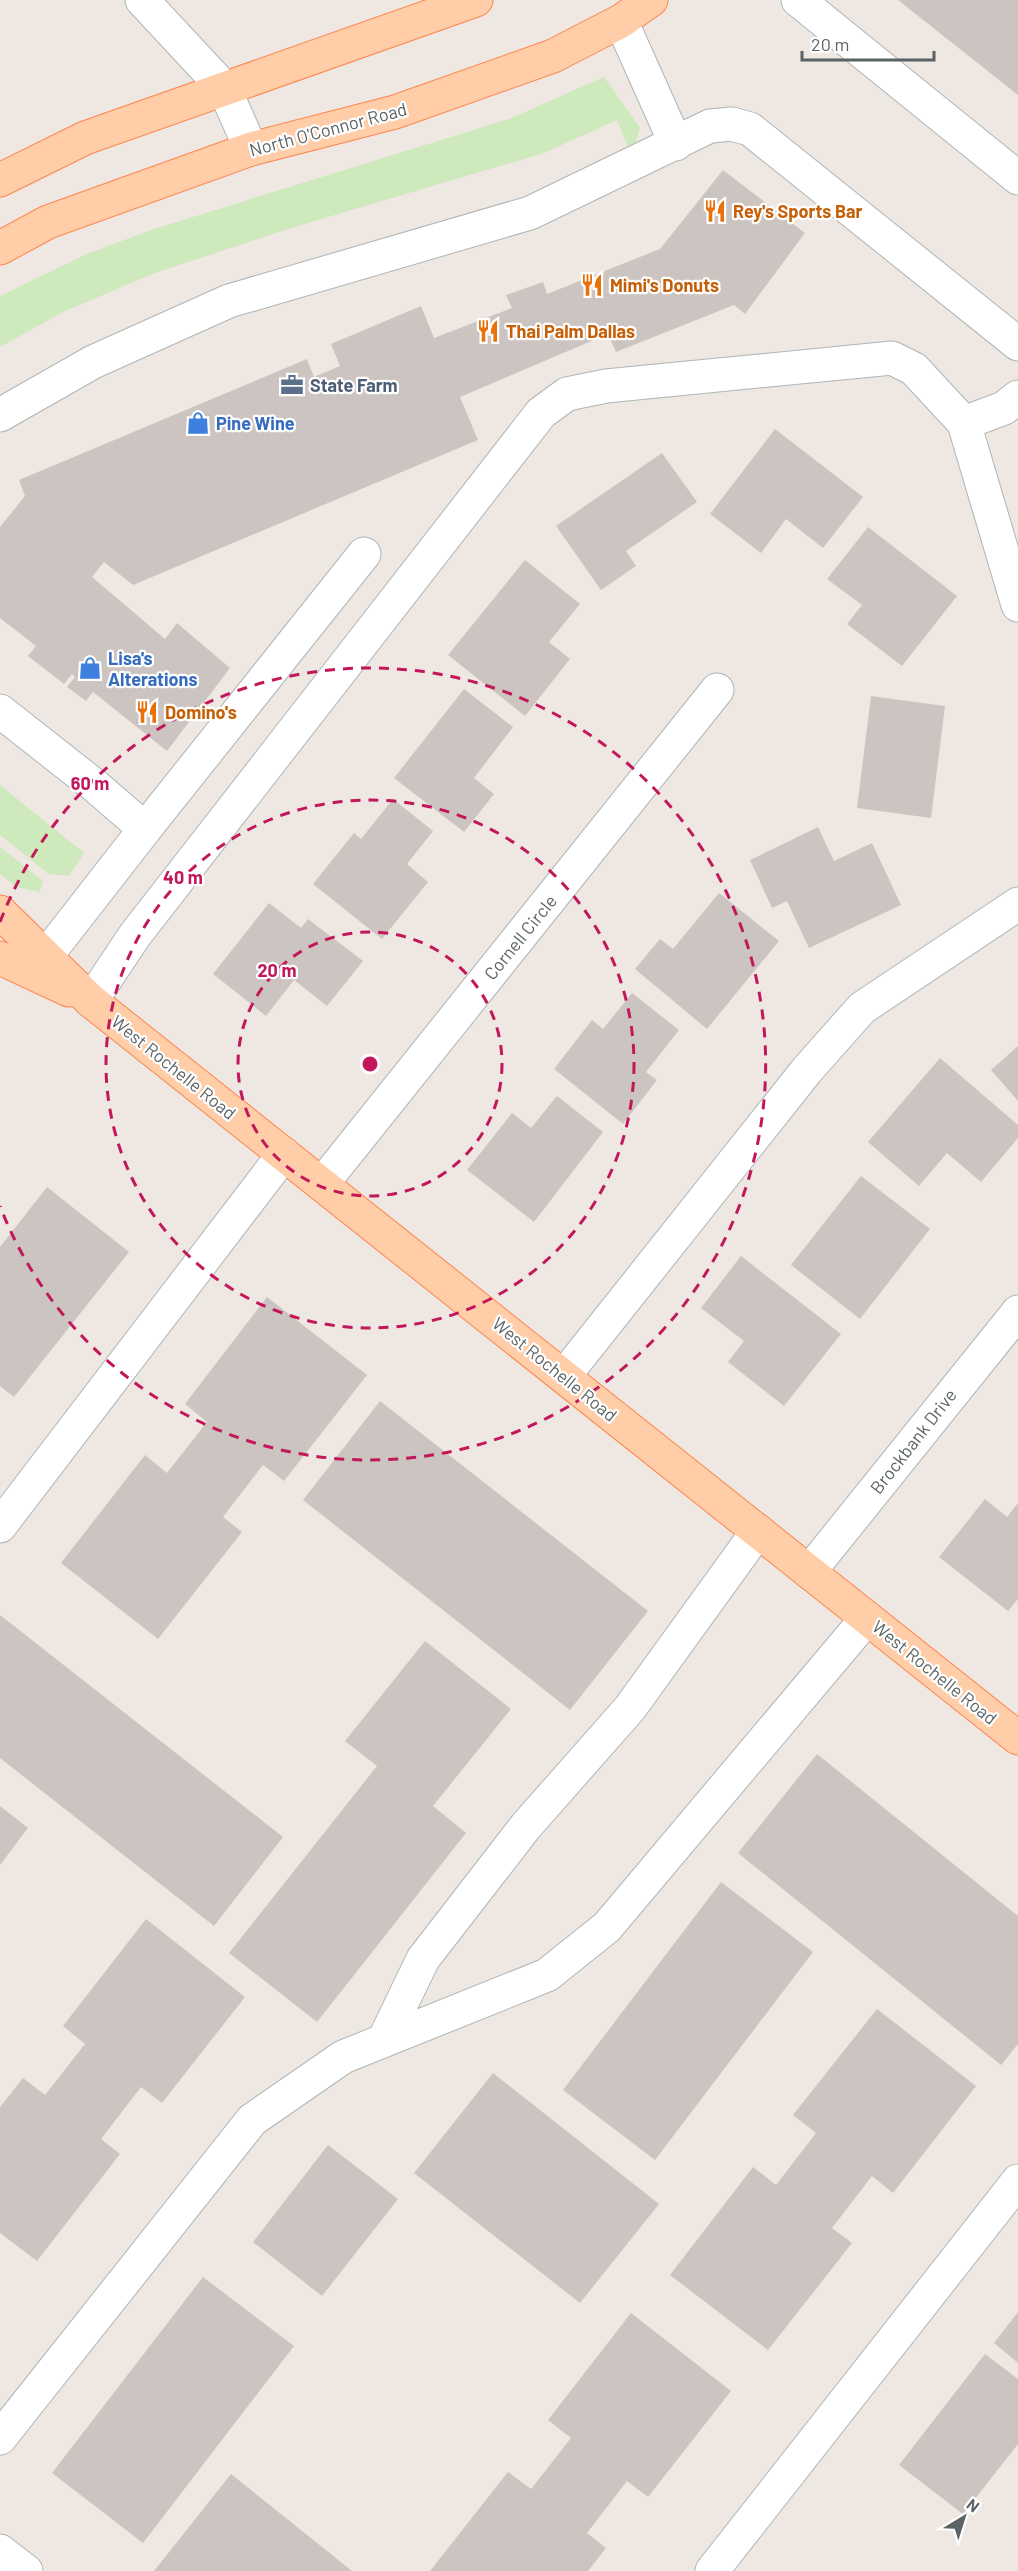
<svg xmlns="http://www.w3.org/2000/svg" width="1018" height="2571" viewBox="0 0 1018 2571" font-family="Barlow,sans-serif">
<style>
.green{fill:#cee9bc}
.building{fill:#ccc4c1}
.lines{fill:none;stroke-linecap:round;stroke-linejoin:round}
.minor-casing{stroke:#aeb5b6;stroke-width:35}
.major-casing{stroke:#fd854d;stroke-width:35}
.minor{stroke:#fff;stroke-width:33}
.major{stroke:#ffcda7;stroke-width:33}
.ring{fill:none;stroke:#c2185b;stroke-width:3;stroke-dasharray:10 8}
.labels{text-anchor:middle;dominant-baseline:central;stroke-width:4.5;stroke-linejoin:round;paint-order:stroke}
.street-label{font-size:18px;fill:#5b6364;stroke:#fff}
.food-label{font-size:18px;font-weight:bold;fill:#c56008;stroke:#fff;text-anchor:start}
.service-label{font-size:18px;font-weight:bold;fill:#4e5e75;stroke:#fff;text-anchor:start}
.shop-label{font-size:18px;font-weight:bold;fill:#366cbe;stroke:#fff;text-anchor:start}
.centre{fill:#c2185b;stroke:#fff;stroke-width:3}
.ring-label{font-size:18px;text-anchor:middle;font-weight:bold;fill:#c2185b;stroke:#fff;stroke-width:4.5;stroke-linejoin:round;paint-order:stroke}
</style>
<rect width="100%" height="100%" fill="#efe7e2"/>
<path class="green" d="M604,77L640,128L636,142L628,147L617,120L544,153L291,228L152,274L63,312L0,347V296L87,254L151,230L509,119Z
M0,785L84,853L69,876L49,874L0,835Z
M0,847L43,881L40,892L17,887L0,874Z"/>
<path class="building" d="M898,0H1018V95Z
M723,170L805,233L745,314L734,305L616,352L608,334L460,397L478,440L133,585L104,562L92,577L165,639L177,623L230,668L167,751L93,692L86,701L67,687L75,677L72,674L64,684L28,656L36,646L0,618V527L25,496L19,480L307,359L314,377L340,366L331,344L421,306L434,338L512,308L506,295L543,282L547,294L660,249Z
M775,429L863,497L823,548L786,519L761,553L710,514Z
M662,453L697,502L626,551L636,566L601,590L556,526Z
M868,527L957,596L902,666L847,624L862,605L827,579Z
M525,560L580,604L549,642L570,659L525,716L448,655Z
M464,689L513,727L474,778L494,794L464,832L394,778Z
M871,696L945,706L931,818L857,808Z
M393,799L433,831L407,864L428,882L382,939L313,884L354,833L361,839Z
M818,827L834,861L872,843L901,905L809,948L787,901L772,908L750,860Z
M719,893L779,941L707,1029L635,969L660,939L673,949Z
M269,903L301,928L308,919L363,961L327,1006L294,980L266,1016L213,974Z
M632,993L679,1030L646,1072L657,1080L623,1124L554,1069L592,1020L603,1029Z
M1018,1046V1101L991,1070Z
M940,1058L1018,1125V1138L981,1182L947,1153L919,1186L868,1142Z
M557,1096L603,1132L534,1222L467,1170L512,1113L531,1128Z
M861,1176L930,1229L860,1319L791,1265Z
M47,1187L129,1252L14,1397L0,1386V1247Z
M741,1256L841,1334L784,1406L728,1362L744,1341L701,1308Z
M267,1297L367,1375L284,1481L263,1465L223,1517L242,1532L158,1639L61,1563L145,1455L167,1473L207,1422L185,1404Z
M380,1401L648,1611L570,1710L303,1500Z
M985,1499L1007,1517L1018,1503V1599L1008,1611L939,1557Z
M0,1615L283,1837L214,1926L0,1758Z
M425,1641L511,1709L433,1806L466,1833L317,2022L229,1953L377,1766L345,1741Z
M817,1754L1018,1916V2044L1001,2065L738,1853Z
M0,1806L28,1828L0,1865Z
M721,1882L813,1952L655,2160L563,2090Z
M146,1919L245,1997L162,2103L141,2087L101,2139L120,2154L37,2261L0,2233V2107L23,2078L45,2095L85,2044L63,2026Z
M877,2009L976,2086L893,2193L872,2176L832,2228L852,2243L768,2350L670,2275L753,2167L776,2185L816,2133L793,2115Z
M493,2073L659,2204L580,2303L414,2173Z
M328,2145L398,2199L322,2296L253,2242Z
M203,2277L294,2346L143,2543L52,2473Z
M1018,2312V2363L994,2343Z
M631,2313L731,2391L648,2497L627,2481L587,2533L606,2548L588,2571H430L508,2472L531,2489L571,2438L548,2420Z
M985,2354L1018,2379V2444L963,2514L899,2465Z
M231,2474L352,2571H154Z"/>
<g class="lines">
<g class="minor-casing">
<path id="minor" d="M142,0L224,88L251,149
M798,0L1018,178
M621,21L676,144
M0,415L93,362L229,301L530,213L710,126L732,124L750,129L1018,344
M964,423L1004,408L1018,397
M0,711L94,785L145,829L46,956
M145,829L364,554
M91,1001L135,935L541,413L567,394L606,386L892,358L914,369L964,423L1018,605
M322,1184L717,690
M564,1376L807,1070L862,1008L1018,904
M0,1526L284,1154
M809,1572L1018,1312
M384,2040L423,1959L526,1826L630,1708L758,1531
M0,2438L252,2120L343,2057L547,1975L607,1927L867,1618
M0,2551L26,2571
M712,2571L1018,2181"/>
</g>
<g class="major-casing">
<path id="major" d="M0,180L85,138L476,0
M0,248L48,222L251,149L395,112L553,56L621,21L651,0
M0,912L91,1001L1018,1738
M0,958L69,990"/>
</g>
<use href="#minor" class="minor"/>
<use href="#major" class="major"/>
</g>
<g class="ring">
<circle cx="370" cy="1064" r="132"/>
<circle cx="370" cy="1064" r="264"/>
<path d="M0 922A396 396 0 1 1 0 1206"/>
</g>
<defs>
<g id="restaurant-bare" transform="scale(1.8)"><path d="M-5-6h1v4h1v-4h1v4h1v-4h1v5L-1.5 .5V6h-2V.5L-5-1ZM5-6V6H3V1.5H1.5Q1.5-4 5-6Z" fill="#e8710a" stroke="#fff" stroke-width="2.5" paint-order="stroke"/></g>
<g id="office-bare" transform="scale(1.8)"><path d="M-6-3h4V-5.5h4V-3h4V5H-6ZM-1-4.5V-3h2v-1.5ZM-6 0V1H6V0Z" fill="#5c6f8a" stroke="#fff" stroke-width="2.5" paint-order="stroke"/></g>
<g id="shop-bare" transform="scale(1.8)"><path d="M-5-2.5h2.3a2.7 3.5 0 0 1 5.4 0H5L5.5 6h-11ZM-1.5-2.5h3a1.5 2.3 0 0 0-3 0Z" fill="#3f7fe0" stroke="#fff" stroke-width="2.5" paint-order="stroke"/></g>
</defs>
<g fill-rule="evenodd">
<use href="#restaurant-bare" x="715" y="211"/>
<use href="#restaurant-bare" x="592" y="285"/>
<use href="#restaurant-bare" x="488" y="331"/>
<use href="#office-bare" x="292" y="385"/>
<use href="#shop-bare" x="198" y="423"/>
<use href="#shop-bare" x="90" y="668"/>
<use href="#restaurant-bare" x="147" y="712"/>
</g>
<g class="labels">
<g class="street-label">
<text transform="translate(328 129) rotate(-15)">North O'Connor Road</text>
<text transform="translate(520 937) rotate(-51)">Cornell Circle</text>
<text transform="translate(174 1067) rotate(39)">West Rochelle Road</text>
<text transform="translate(555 1369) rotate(39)">West Rochelle Road</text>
<text transform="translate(913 1441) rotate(-52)">Brockbank Drive</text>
<text transform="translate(935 1672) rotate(39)">West Rochelle Road</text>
</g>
<g class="food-label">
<text x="733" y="211">Rey's Sports Bar</text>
<text x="610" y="285">Mimi's Donuts</text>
<text x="506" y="331">Thai Palm Dallas</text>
<text x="165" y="712">Domino's</text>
</g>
<g class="service-label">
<text x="310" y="385">State Farm</text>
</g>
<g class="shop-label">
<text x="216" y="423">Pine Wine</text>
<text x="108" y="658">Lisa's<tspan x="108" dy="21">Alterations</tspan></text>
</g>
</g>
<circle cx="370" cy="1064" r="9" class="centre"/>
<g class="ring-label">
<text x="90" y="790">60 m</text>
<text x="183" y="884">40 m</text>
<text x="277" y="977">20 m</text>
</g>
<g transform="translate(964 2517) rotate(38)" stroke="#ffffff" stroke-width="4.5" paint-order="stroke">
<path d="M0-4.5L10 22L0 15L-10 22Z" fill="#5b6364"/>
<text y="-9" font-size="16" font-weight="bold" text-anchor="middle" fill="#5b6364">N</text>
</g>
<path d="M802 51v9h132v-9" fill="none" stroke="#5b6364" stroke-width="3"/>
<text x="811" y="51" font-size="18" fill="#5b6364" stroke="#ffffff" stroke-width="4.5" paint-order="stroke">20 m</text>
</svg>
